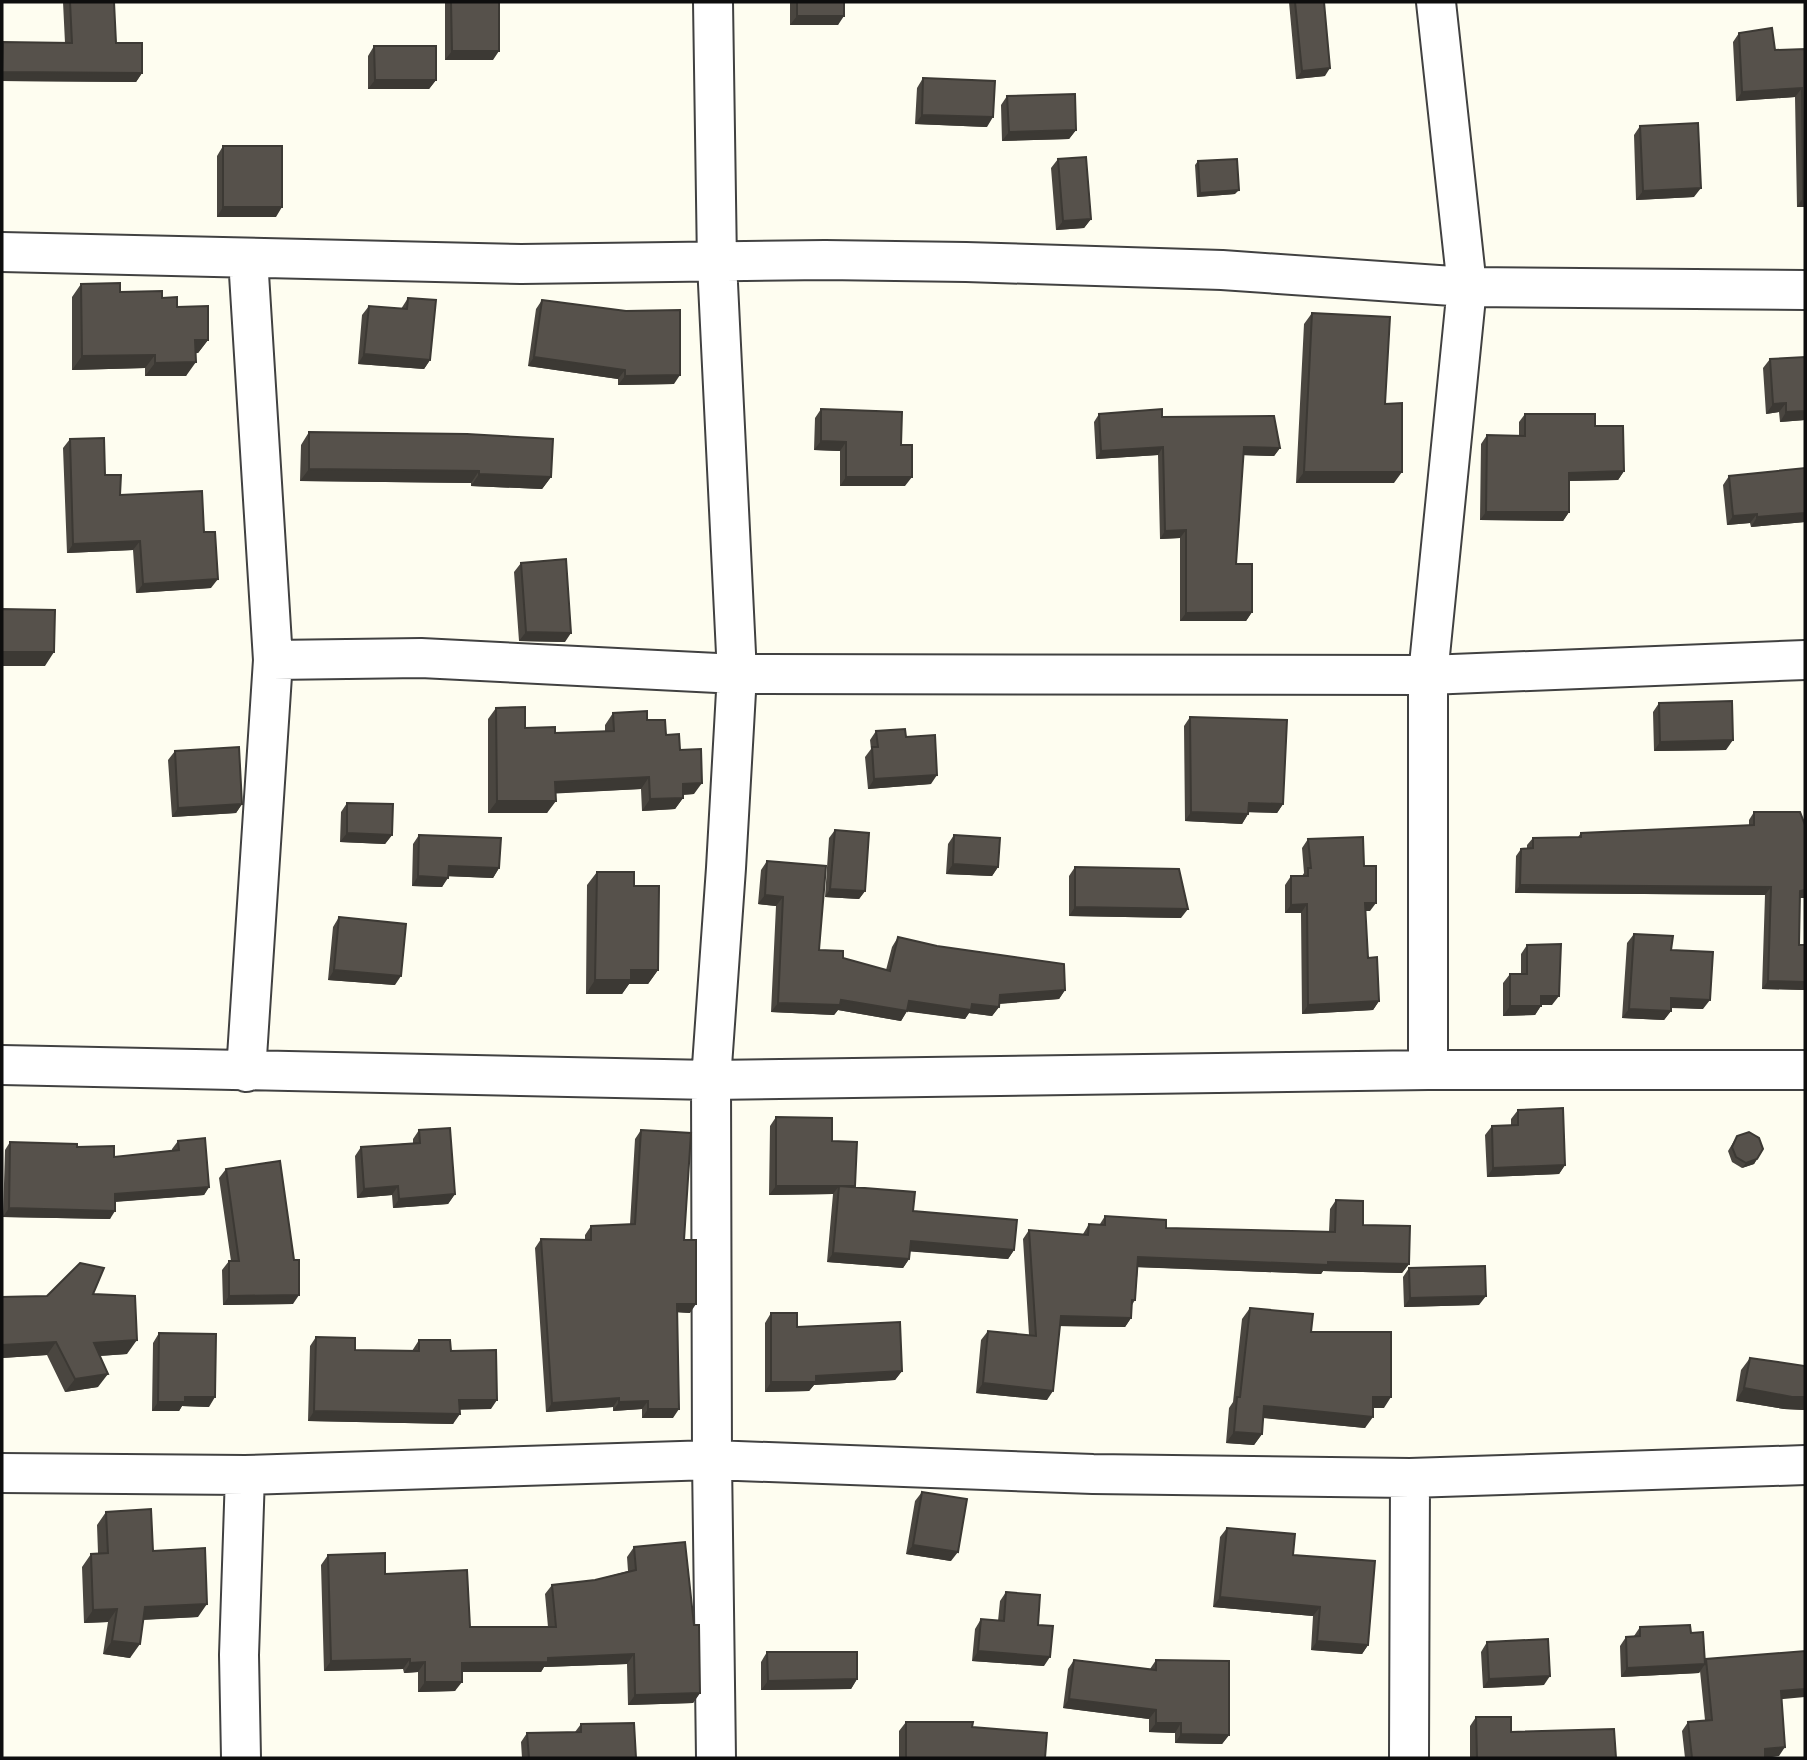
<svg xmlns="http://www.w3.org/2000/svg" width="1807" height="1760" viewBox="0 0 1807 1760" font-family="'PT Serif',serif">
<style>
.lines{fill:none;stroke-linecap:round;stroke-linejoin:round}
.minor-casing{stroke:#414141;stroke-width:42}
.minor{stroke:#fff;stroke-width:38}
.wall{fill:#4a4640}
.shaded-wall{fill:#3c3934}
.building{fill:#56514b;stroke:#3c3934;stroke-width:2}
</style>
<rect width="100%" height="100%" fill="#fefdf0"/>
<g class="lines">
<g class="minor-casing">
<path id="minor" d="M713,2L717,263L737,674L726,868L711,1080L712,1460L716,1758
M2,252L521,264L825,260L966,262L1222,270L1467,287L1805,290
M248,258L273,660
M2,1065L711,1080L1428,1070H1805
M1428,1070V675L1467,287L1436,2
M246,1072L273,660L421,658L737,674L1428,675L1805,660
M2,1473L245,1475L712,1460L1093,1474L1410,1478L1805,1465
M241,1758L239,1655L245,1475
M1409,1758L1410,1478"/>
</g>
<use href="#minor" class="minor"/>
</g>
<path class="wall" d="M63,2H114L116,43L142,73L136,82L2,81V44L3,42L65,43Z
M445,2H499L493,60H445Z
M790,2H844L838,25H790Z
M1289,2H1324L1325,76L1296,79Z
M1739,33L1775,50L1805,49V207H1797L1795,97L1736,101L1733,42Z
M374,46L436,80L429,89H368V56Z
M923,78L987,127L915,124L917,88Z
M1007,96L1076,130L1069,139L1002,141L1001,105Z
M1640,126L1694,197L1636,200L1634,135Z
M223,146L276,217H217V156Z
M1058,159L1091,219L1084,228L1056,230L1051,168Z
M1198,161L1235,194L1197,197L1195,165Z
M81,284L120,292L162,298L177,307L208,340L198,353H196L186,376H145V368L72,370V297Z
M408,298L430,360L424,369L358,364L362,315L369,306L401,309Z
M542,300L674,384L618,385V379L528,366L536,309Z
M1312,313L1385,404L1394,483H1296L1304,324Z
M1770,359L1805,420L1780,422L1779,412L1766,414L1763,368Z
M821,409L901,445L905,486H840V451L814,450L815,418Z
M1099,414L1162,417L1280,448L1274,456L1243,455L1236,564L1252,612L1246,621H1180V538L1160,539L1158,455L1096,459L1094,422Z
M1525,414L1595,426L1624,471L1618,480L1569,481V512L1563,521L1480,520L1481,444L1487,435L1519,436V422Z
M309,432L551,477L542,489L471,486V483L300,481L301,445Z
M70,439L105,475L120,495L204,532L211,588L136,593L133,550L67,553L63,448Z
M1805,468V522L1751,527L1750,523L1727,525L1723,485L1729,476Z
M521,563L565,642L519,641L514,572Z
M1659,703L1726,750L1654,751L1653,712Z
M496,708L525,728L555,733L605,731V725L613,713L647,720L666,735L680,750L694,794L683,795V798L675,809L642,811L641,789L556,793L547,813H488V719Z
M1190,717L1283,804L1277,813L1248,812V814L1242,824L1185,821L1184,726Z
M876,731L906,737L931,784L868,789L865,757L871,749L870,740Z
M175,751L242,804L236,813L172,817L168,760Z
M347,803L392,835L385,844L340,842L341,812Z
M1754,812L1800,898L1799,945H1805V990L1762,989L1765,895L1515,893L1516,856L1521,849L1527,848V845L1533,838L1578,837L1581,833L1749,826V820Z
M835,830L865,891L859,899L825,897L829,838Z
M419,835L499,868L493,878L448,876L442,887L412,886L413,844Z
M954,835L998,867L992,876L946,874L948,844Z
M1308,839L1364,866L1370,911H1365L1368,958L1379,1001L1373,1010L1302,1014L1301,913H1285V885L1291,876H1302L1304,873L1302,848Z
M767,861L819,950L843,958L886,970L892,947L898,937L1065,990L1059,999L999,1004V1007L992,1016L969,1013L965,1019L907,1011L901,1021L838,1010L834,1015L771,1012L776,906L758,904L761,870Z
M1075,867L1181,918L1069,916V876Z
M597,872L634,886L658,970L648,984H629L622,994H586L587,885Z
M339,917L395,985L328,980L333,927Z
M1634,934L1671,950L1703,1009L1671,1008V1011L1664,1020L1622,1018L1627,943Z
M1527,945L1552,1005H1541L1535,1015L1503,1016V983L1510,974H1521V954Z
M1518,1110L1565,1165L1559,1174L1487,1177L1485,1135L1492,1126H1511V1119Z
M776,1117L832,1141L854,1187L1014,1250L1008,1259L910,1251L909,1259L903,1268L827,1262L833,1194L769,1195L770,1126Z
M419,1130L455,1194L448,1204L393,1208L392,1195L357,1198L355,1156L361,1147L413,1143V1139Z
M641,1130L684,1240L690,1313L678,1312L673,1418H642V1409L613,1411V1407L546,1412L535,1248L541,1239H585V1235L591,1226L630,1224L635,1139Z
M1737,1136L1757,1159L1754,1164L1742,1168L1732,1162L1728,1151Z
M178,1141L209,1187L204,1195L115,1202L110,1219L3,1217L5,1150L10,1142L77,1147L114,1157L172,1151V1149Z
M226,1169L293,1304L223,1305L222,1270L229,1261H231L219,1178Z
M1336,1200L1363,1225L1409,1264L1402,1273L1323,1271L1321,1274L1138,1267L1135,1300L1132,1305L1131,1318L1125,1327L1060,1326L1047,1400L976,1393L981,1340L988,1331L1029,1335L1023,1239L1029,1230L1083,1234L1089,1224H1100L1105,1216L1166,1228L1329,1232L1330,1209Z
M1409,1268L1479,1305L1404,1307L1403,1277Z
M93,1294L127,1354L99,1356L98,1387L65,1392L47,1355L2,1358Z
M1250,1308L1311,1332L1384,1408H1373L1365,1428L1263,1418L1262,1434L1254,1445L1226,1443L1229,1408L1233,1402L1242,1319Z
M771,1313L797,1327L902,1371L895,1380L814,1385L809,1391L765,1392V1323Z
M159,1333L209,1407L182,1406L179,1411H152L153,1343Z
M316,1337L355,1350L412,1351L419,1340L451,1351L491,1409H460L453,1424L308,1421L310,1346Z
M1805,1338V1410L1784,1409L1736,1401L1741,1370L1750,1358L1804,1366Z
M922,1492L951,1561L906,1554L915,1501Z
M106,1512L153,1551L198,1617L143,1620L130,1658L103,1654L108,1622L84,1623L82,1567L91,1554L98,1553L97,1525Z
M1227,1528L1293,1555L1368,1645L1362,1654L1311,1650L1313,1616L1213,1607L1220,1537Z
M634,1547L700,1693L693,1703L628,1705L627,1664L544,1667L541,1672H462L455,1691L418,1692V1672L404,1673L403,1669L324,1671L321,1565L328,1555L385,1574L470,1627H548L545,1594L552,1585L595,1580L628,1571L627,1557Z
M1006,1592L1038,1625L1044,1666L972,1661L975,1629L981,1619L998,1621L1000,1601Z
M1640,1627L1691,1633L1705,1661L1706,1659L1781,1699L1779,1756L1765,1758H1685L1682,1731L1688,1722L1705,1720L1700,1671L1699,1673L1621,1677L1620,1646L1626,1637L1634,1636Z
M1487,1642L1544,1685L1483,1688L1481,1652Z
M767,1652L857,1679L851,1689L761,1690V1662Z
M1074,1660L1150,1669L1156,1660L1229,1735L1222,1744L1175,1743V1733L1149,1732V1719L1063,1708L1068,1669Z
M1476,1717L1511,1732L1616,1758H1470V1726Z
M906,1722L972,1727L1045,1758H899V1731Z
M581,1724L636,1758H522L521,1742L527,1733L575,1732Z"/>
<path class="shaded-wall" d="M797,16H844L838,25H790Z
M452,51H499L493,60H445Z
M1330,68L1325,76L1296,79L1302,71Z
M2,72L142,73L136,82L2,81Z
M375,80H436L429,89H368Z
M1802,88L1795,97L1736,101L1742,92Z
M922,115L993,117L987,127L915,124Z
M1076,130L1069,139L1002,141L1009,132Z
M1701,188L1694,197L1636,200L1643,191Z
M1239,190L1235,194L1197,197L1200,193Z
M1803,198H1805V207H1797Z
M223,207H282L276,217H217Z
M1091,219L1084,228L1056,230L1063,221Z
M195,340H208L198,353L186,354Z
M364,354L430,360L424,369L358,364Z
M155,355L145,368L72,370L82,356Z
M534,357L625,370L618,379L528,366Z
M196,362L186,376H145L155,363Z
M680,375L674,384L618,385L625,376Z
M1786,403L1779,412L1766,414L1773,404Z
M1805,411V420L1780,422L1786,412Z
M821,441L846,442L840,451L814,450Z
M1163,447L1158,455L1096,459L1101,451Z
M1244,447L1280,448L1274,456L1238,455Z
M309,469L479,471L471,483L300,481Z
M1624,471L1618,480L1564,481L1569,473Z
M1304,472H1402L1394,483H1296Z
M479,474L551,477L542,489L471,486Z
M846,477H912L905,486H840Z
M1486,512H1569L1563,521L1480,520Z
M1805,513V522L1751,527L1757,517Z
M1757,514L1750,523L1727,525L1733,516Z
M1186,530L1180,538L1160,539L1165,531Z
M140,541L133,550L67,553L73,544Z
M218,579L211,588L136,593L143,584Z
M1252,612L1246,621H1180L1186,613Z
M526,632L571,633L565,642L519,641Z
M2,652H54L45,666H2Z
M1733,740L1726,750L1654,751L1660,742Z
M937,775L931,784L868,789L874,779Z
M649,777L641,789L547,794L555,782Z
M702,783L694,794L675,795L683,784Z
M683,798L675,809L642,811L650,799Z
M497,801H556L547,813H488Z
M1249,803L1283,804L1277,813L1242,812Z
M242,804L236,813L172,817L178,808Z
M1191,812L1248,814L1242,824L1185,821Z
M347,833L392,835L385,844L340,842Z
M953,864L998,867L992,876L946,874Z
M449,866L499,868L493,878L443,876Z
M418,876L448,878L442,887L412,886Z
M1520,885L1771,887L1765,895L1515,893Z
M830,889L865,891L859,899L825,897Z
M1805,890V898H1795L1800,891Z
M765,895L783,897L776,906L758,904Z
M1365,903H1376L1370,911H1359Z
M1307,904L1301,913H1285L1291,905Z
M1075,907L1188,909L1181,918L1069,916Z
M334,970L401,976L395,985L328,980Z
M631,970H658L648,984H629L622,994H586L595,980Z
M1768,981L1805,982V990L1762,989Z
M1065,990L1059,999L994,1004L1000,995Z
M1541,996H1559L1552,1005H1535Z
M1671,998L1710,1000L1703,1009L1665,1007Z
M841,1000L907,1011L901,1021L838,1010L834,1015L771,1012L778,1003Z
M909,1001L972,1004L999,1007L992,1016L969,1013L965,1019L903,1011Z
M1379,1001L1373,1010L1302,1014L1308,1005Z
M1510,1006H1541L1535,1015L1503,1016Z
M1629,1009L1671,1011L1664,1020L1622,1018Z
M1757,1159L1754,1164L1742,1168L1746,1163Z
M1565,1165L1559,1174L1487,1177L1493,1168Z
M398,1186L392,1195L357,1198L364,1189Z
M776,1186H839L833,1194L769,1195Z
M209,1187L204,1195L110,1202L115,1194Z
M455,1194L448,1204L393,1208L399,1199Z
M9,1208L115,1211L110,1219L3,1217Z
M911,1241L1014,1250L1008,1259L904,1251Z
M833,1253L909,1259L903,1268L827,1262Z
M1138,1257L1328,1262L1409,1264L1402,1273L1323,1271L1321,1274L1132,1267Z
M299,1295L293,1304L223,1305L229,1296Z
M1486,1296L1479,1305L1404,1307L1410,1298Z
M677,1304H696L690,1313L671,1312Z
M1061,1316L1131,1318L1125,1327L1055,1326Z
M137,1340L127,1354L84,1357L94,1343Z
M56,1342L47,1355L2,1358V1345Z
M902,1371L895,1380L814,1385L809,1391L765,1392L771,1382L816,1376Z
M108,1374L98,1387L65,1392L75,1379Z
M983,1383L1053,1391L1047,1400L976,1393Z
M1744,1388L1805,1397V1410L1784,1409L1736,1401Z
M185,1397H215L209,1407L182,1406L179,1411H152L158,1402Z
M1373,1397H1391L1384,1408H1365Z
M619,1398L613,1407L546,1412L552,1403Z
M459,1400H497L491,1409L453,1410Z
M648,1401L642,1409L613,1411L619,1402Z
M1264,1406L1373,1417L1365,1428L1256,1417Z
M648,1409H679L673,1418H642Z
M314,1411L460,1414L453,1424L308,1421Z
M1234,1432L1262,1434L1254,1445L1226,1443Z
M913,1545L958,1552L951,1561L906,1554Z
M1220,1597L1320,1607L1313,1616L1213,1607Z
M207,1604L198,1617L135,1620L145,1607Z
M117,1609L108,1622L84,1623L93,1610Z
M112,1641L140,1644L130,1658L103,1654Z
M1317,1641L1368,1645L1362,1654L1311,1650Z
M978,1651L1050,1657L1044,1666L972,1661Z
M634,1654L627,1664L544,1667L541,1672H455L462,1663Z
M410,1659L403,1669L324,1671L331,1661Z
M425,1662L418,1672L404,1673L410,1663Z
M1705,1664L1699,1673L1621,1677L1627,1668Z
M1550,1676L1544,1685L1483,1688L1489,1679Z
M857,1679L851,1689L761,1690L768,1681Z
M425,1682H462L455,1691L418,1692Z
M1805,1689V1697L1774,1700L1781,1691Z
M700,1693L693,1703L628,1705L635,1695Z
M1069,1699L1156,1710L1149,1719L1063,1708Z
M1156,1723H1181L1175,1733L1149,1732Z
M1181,1734L1229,1735L1222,1744L1175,1743Z
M1785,1747L1779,1756L1758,1758L1765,1749Z"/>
<path class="building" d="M70,2H114L116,43H142V73L2,72L3,42L72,43Z
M451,2H499V51H452Z
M797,2H844V16H797Z
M1295,2H1324L1330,68L1302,71Z
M1772,28L1775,50L1805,49V198H1803L1802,88L1742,92L1739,33Z
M374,46H436V80H375Z
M923,78L995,81L993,117L922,115Z
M1075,94L1076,130L1009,132L1007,96Z
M1698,123L1701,188L1643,191L1640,126Z
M223,146H282V207H223Z
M1086,157L1091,219L1063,221L1058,159Z
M1237,159L1239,190L1200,193L1198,161Z
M120,283V292L162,291V298L177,297V307L208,306V340H195L196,362L155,363V355L82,356L81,284Z
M408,298L436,300L430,360L364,354L369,306L407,309Z
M542,300L626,311L680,310V375L625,376V370L534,357Z
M1312,313L1390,317L1385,404L1402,403V472H1304Z
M1805,357V411L1786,412V403L1773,404L1770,359Z
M821,409L902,412L901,445H912V477H846V442L821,441Z
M1162,409V417L1274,416L1280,448L1244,447L1236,564H1252V612L1186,613V530L1165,531L1163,447L1101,451L1099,414Z
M1525,414H1595V426H1623L1624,471L1569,473V512H1486L1487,435L1525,436Z
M309,432L467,434L553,439L551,477L479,474V471L309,469Z
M104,438L105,475H121L120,495L202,491L204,532H215L218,579L143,584L140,541L73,544L70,439Z
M1805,468V513L1757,517V514L1733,516L1729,476Z
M566,559L571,633L526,632L521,563Z
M2,609L55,610L54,652H2Z
M1732,701L1733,740L1660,742L1659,703Z
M525,707V728L555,727V733L614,731L613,713L647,711V720H665L666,735L679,734L680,750L701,749L702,783L683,784V798L650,799L649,777L555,782L556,801H497L496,708Z
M1190,717L1287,720L1283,804L1249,803L1248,814L1191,812Z
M905,729L906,737L935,735L937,775L874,779L872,747H878L876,731Z
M239,747L242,804L178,808L175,751Z
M347,803L393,804L392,835L347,833Z
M1754,812H1800L1805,825V890L1800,891L1799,945H1805V982L1768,981L1771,887L1520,885L1521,849L1533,848V838L1581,837V833L1754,825Z
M835,830L869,833L865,891L830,889Z
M419,835L501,838L499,868L449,866L448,878L418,876Z
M954,835L1000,838L998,867L953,864Z
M1363,837L1364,866H1376V903H1365L1368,958L1377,957L1379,1001L1308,1005L1307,904L1291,905V876H1308V868H1311L1308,839Z
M767,861L826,866L819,950L843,951V958L890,971L898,937L937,946L1064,964L1065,990L1000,995L999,1007L972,1004L971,1010L909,1001L907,1011L841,1000L840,1005L778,1003L783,897L765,895Z
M1075,867L1179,869L1188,909L1075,907Z
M597,872H634V886H659L658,970H631V980H595Z
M339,917L406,924L401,976L334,970Z
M1634,934L1673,936L1671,950L1713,952L1710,1000L1671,998V1011L1629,1009Z
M1561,944L1559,996H1541V1006H1510V974H1527V945Z
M1563,1108L1565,1165L1493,1168L1492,1126L1518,1125V1110Z
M776,1117L832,1118V1141L857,1142L855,1186H776Z
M450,1128L455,1194L399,1199L398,1186L364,1189L361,1147L420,1143L419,1130Z
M641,1130L691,1133L684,1240H696V1304H677L679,1409H648V1401L619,1402V1398L552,1403L541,1239L591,1240V1226L635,1224Z
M1749,1132L1759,1138L1763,1149L1757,1159L1746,1163L1736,1157L1732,1147L1737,1136Z
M205,1138L209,1187L115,1194V1211L9,1208L10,1142L77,1144V1147L114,1146V1157L179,1150L178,1141Z
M280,1161L294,1260H299V1295L229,1296V1261H239L226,1169Z
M839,1186L915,1192L913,1211L1017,1220L1014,1250L911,1241L909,1259L833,1253Z
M1336,1200L1363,1201V1225L1410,1226L1409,1264L1328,1262V1265L1138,1257L1135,1300H1132L1131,1318L1061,1316L1053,1391L983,1383L988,1331L1036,1336L1029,1230L1088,1235L1089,1224L1105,1225V1216L1166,1220V1228L1335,1232Z
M80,1263L104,1268L93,1294L135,1296L137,1340L94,1343L108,1374L75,1379L56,1342L2,1345V1297L47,1296Z
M1485,1266L1486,1296L1410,1298L1409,1268Z
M1250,1308L1313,1314L1311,1332H1391V1397H1373V1417L1264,1406L1262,1434L1234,1432L1237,1397H1240Z
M771,1313H797V1327L900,1322L902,1371L816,1376V1382H771Z
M159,1333L216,1334L215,1397H185V1402H158Z
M316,1337L355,1338V1350L419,1351V1340H450L451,1351L496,1350L497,1400H459L460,1414L314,1411Z
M1750,1358L1805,1366V1397H1792L1744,1388Z
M922,1492L967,1499L958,1552L913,1545Z
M151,1509L153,1551L205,1548L207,1604L145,1607L140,1644L112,1641L117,1609L93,1610L91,1554L108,1553L106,1512Z
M1227,1528L1295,1534L1293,1555L1375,1561L1368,1645L1317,1641L1320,1607L1220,1597Z
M685,1542L694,1625H699L700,1693L635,1695L634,1654L548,1658V1662L462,1663V1682H425V1662L410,1663V1659L331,1661L328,1555L385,1553V1574L467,1570L470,1627H556L552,1585L595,1580L636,1570L634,1547Z
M1006,1592L1040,1595L1038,1625L1053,1626L1050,1657L978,1651L981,1619L1004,1621Z
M1690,1625L1691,1633L1703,1632L1705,1664L1627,1668L1626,1637L1640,1636V1627Z
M1548,1639L1550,1676L1489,1679L1487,1642Z
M1805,1651V1689L1781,1691L1785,1747L1765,1749V1758H1692L1688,1722L1712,1720L1706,1659Z
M767,1652H857V1679L768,1681Z
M1074,1660L1156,1670V1660L1229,1661V1735L1181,1734V1723H1156V1710L1069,1699Z
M1476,1717H1511V1732L1614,1729L1616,1758H1477Z
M906,1722H973L972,1727L1047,1733L1045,1758H906Z
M634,1723L636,1758H529L527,1733L581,1732V1724Z"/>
<rect width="1807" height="1760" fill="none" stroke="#0e0e0e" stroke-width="7"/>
</svg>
